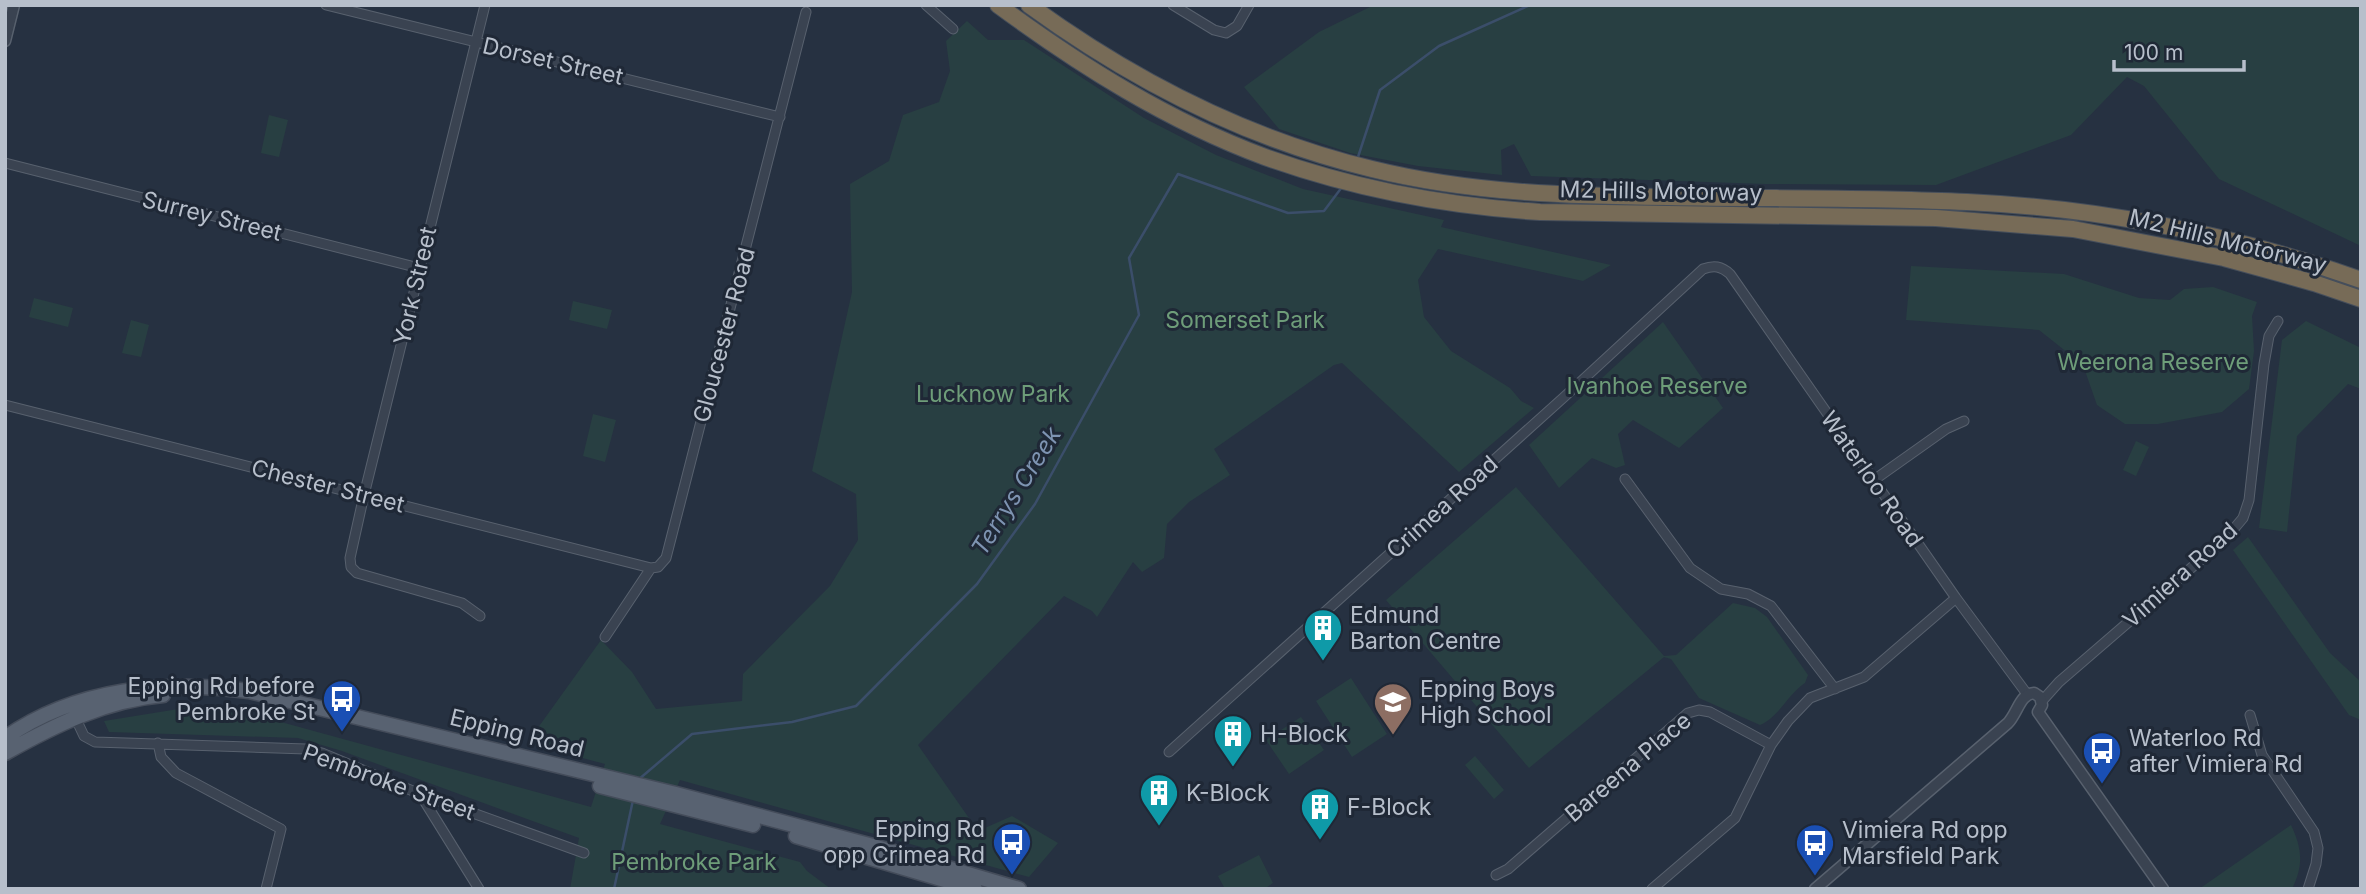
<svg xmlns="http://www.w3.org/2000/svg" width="2366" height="894" viewBox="0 0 2366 894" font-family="Inter,sans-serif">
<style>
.green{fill:#283f42}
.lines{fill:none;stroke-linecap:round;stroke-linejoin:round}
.stream{stroke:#3b4e6a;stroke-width:2.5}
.minor-casing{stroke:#58616e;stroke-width:11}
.tertiary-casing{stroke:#58616e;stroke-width:13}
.primary-casing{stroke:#444c5a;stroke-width:17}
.motorway-casing{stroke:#454e5b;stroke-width:18}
.minor{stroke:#3a4351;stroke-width:9}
.tertiary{stroke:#3a4351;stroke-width:10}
.primary{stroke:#586271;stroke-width:14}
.motorway{stroke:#776b57;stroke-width:16}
.labels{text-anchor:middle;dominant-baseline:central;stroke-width:6;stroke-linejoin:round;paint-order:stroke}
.street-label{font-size:23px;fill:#b7bfcb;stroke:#1f2836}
.park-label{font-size:23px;fill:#6e9d79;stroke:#1f2836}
.poi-label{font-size:23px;fill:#b7bfcb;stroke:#1f2836;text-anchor:start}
.water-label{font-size:24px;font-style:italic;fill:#7e94b2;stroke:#1f2836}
</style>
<rect width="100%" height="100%" fill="#263141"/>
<path class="green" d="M1374,5H2361V246L2219,179L2144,86L2127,77L2071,135L1936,185L1765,184L1531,176L1514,144L1501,150L1502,175L1418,166L1350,153L1279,129L1244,87L1319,32Z
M967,21L988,40H1024L1144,118L1216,155L1303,189L1444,220L1441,227L1611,265L1583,281L1438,249L1418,280L1424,317L1451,351L1510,388L1521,401L1534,408L1459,472L1342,363L1334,365L1214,449L1230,475L1189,502L1167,524L1164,558L1142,572L1133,562L1097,617L1092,611L1064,596L918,745L978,831L1012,816L1058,843L1029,877L680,780L660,824L800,862L807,871L831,889H570L579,838L342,751L298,738L109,732L104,721L197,706L281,722L591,807L605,764L575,756L576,754L527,743L601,640L632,672L656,709L742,701L743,674L830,586L858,540L856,494L812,471L852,292L850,184L889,161L903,115L939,102L950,71L946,41Z
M269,115L288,120L279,157L261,153Z
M1911,266L2064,274L2139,298L2170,300L2184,289L2213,287L2257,302L2252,316L2254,351L2249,389L2222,412L2158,424H2125L2097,405L2083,365L2039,330L1906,320Z
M34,298L73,308L68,327L29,317Z
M573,301L612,310L607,329L569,320Z
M131,320L149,325L141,357L122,353Z
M2306,321L2361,348V389L2348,384L2297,436L2287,532L2259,528L2282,340Z
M1663,322L1723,408L1679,448L1633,420L1618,434L1625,465L1616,468L1592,458L1559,488L1529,445Z
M593,414L616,420L605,462L583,456Z
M2136,441L2149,447L2136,476L2123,470Z
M1516,487L1664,656L1676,655L1733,603L1755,608L1767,617L1808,675L1805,683C1788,694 1779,717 1760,725L1699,698L1671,659L1664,657L1529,768L1386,600Z
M2248,537L2330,653L2361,682V720L2349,715L2233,550Z
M1351,678L1387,734L1352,757L1316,701Z
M1301,717L1324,750L1289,774L1266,740Z
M1475,756L1504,790L1494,799L1465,765Z
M2291,825C2302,848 2304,865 2292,889H2199Z
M1259,855L1273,883L1264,889H1225L1218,876Z"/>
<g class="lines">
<path class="stream" d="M1357,160L1380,90L1439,46L1530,5
M638,780L692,734L792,722L856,706L977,584L1035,504L1139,315L1129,258L1178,174L1288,213L1324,211L1342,187
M614,889L633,800"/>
<g class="minor-casing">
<path id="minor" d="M326,5L780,117
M926,5L953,29
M1173,5L1214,30L1226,33L1237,26L1249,5
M5,163L419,268
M5,405L651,568
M1625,479L1690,568L1721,589L1748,594L1771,606L1835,689
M1874,480L1946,429L1964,421
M480,616L462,603L357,573L351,567L350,558L364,495L485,5
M605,637L651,568L658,567L666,558L806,12
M2042,701L2059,682L2227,537L2243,518L2249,500L2264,364L2269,336L2278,321
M2250,715L2262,755L2314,832L2318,848L2316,864L2308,889
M75,717L84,736L95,742L306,749L322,753L420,794L584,853
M158,743L161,757L176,773L281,829L266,889
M1169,752L1563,398L1703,269C1714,265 1721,266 1730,274L1956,598L2027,694
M420,794L479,889
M1496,875L1508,869L1688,713L1699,710L1710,712L1771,745
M1652,889L1735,818L1771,745L1788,721L1810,698L1864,677L1956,598"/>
</g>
<g class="tertiary-casing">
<path id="tertiary" d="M5,41L14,5
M2038,712L2163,889
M1815,889L2008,723C2018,712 2020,694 2034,693L2040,697L2042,705L2038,712"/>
</g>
<g class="primary-casing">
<path id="primary" d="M5,738C76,688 166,680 249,691L676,794L873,846L1019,889
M5,753C55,725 106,700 163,695
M600,786L753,825
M796,836L975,889"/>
</g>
<g class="motorway-casing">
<path id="motorway" d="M998,5C1081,66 1168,121 1265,157C1354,189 1446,206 1540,212L1936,218L2073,229L2224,258L2314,283L2361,299
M1029,5C1132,80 1247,139 1372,169C1469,193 1569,196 1668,197C1768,199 1868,197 1967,202C2101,208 2235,235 2361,280"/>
</g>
<use href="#minor" class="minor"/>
<use href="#tertiary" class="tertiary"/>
<use href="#primary" class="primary"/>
<use href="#motorway" class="motorway"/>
</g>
<defs>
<g id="building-pin" transform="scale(2.0125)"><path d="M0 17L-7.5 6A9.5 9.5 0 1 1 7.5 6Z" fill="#0f9aa8" stroke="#1f2836"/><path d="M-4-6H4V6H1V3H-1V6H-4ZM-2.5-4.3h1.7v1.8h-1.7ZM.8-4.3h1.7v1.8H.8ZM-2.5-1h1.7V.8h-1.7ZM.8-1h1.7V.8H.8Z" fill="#fff"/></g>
<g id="bus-pin" transform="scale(2.0125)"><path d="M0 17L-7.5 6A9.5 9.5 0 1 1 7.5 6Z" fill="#1a4fb4" stroke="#1f2836"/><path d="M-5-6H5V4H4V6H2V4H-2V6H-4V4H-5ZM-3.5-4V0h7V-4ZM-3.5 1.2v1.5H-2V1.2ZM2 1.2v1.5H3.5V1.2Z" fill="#fff"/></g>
<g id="school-pin" transform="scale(2.0125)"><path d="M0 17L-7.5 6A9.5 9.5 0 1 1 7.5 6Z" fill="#8d6e63" stroke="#1f2836"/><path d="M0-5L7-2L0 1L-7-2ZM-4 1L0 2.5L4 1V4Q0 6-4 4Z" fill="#fff"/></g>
</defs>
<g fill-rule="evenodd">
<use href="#building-pin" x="1323" y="628"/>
<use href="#bus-pin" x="342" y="699"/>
<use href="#school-pin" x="1393" y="702"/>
<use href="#building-pin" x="1233" y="734"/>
<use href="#bus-pin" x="2102" y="751"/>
<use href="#building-pin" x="1159" y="793"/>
<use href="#building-pin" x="1320" y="807"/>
<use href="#bus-pin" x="1012" y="842"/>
<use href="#bus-pin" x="1815" y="843"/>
</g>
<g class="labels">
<g class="street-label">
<text transform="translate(553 61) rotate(13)">Dorset Street</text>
<text transform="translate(1661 191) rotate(1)">M2 Hills Motorway</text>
<text transform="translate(212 216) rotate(14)">Surrey Street</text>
<text transform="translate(2228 241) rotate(14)">M2 Hills Motorway</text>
<text transform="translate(415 286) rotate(-77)">York Street</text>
<text transform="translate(724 335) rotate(-75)">Gloucester Road</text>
<text transform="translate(1872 479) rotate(55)">Waterloo Road</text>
<text transform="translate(328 486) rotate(14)">Chester Street</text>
<text transform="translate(1442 507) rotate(-42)">Crimea Road</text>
<text transform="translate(2180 575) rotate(-42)">Vimiera Road</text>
<text transform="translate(517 733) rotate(14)">Epping Road</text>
<text transform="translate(1628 767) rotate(-40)">Bareena Place</text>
<text transform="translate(389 782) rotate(20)">Pembroke Street</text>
</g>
<g class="park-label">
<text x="1245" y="320">Somerset Park</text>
<text x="2153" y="362">Weerona Reserve</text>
<text x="1657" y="386">Ivanhoe Reserve</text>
<text x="993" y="394">Lucknow Park</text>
<text x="694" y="862">Pembroke Park</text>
</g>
<g class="poi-label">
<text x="1350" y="615">Edmund<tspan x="1350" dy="26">Barton Centre</tspan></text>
<text x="315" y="686" text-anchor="end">Epping Rd before<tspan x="315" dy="26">Pembroke St</tspan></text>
<text x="1420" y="689">Epping Boys<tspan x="1420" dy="26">High School</tspan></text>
<text x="1260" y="734">H-Block</text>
<text x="2129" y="738">Waterloo Rd<tspan x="2129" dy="26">after Vimiera Rd</tspan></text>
<text x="1186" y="793">K-Block</text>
<text x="1347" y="807">F-Block</text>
<text x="985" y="829" text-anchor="end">Epping Rd<tspan x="985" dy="26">opp Crimea Rd</tspan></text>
<text x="1842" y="830">Vimiera Rd opp<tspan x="1842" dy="26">Marsfield Park</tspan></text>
</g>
<g class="water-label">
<text transform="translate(1016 491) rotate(-58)">Terrys Creek</text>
</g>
</g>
<rect width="2366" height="894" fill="none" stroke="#b7bfcb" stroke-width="14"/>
<path d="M2114 60v10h130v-10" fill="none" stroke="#b7bfcb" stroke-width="3.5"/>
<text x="2124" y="60" font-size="21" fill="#b7bfcb" stroke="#1f2836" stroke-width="5" paint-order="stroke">100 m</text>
</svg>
